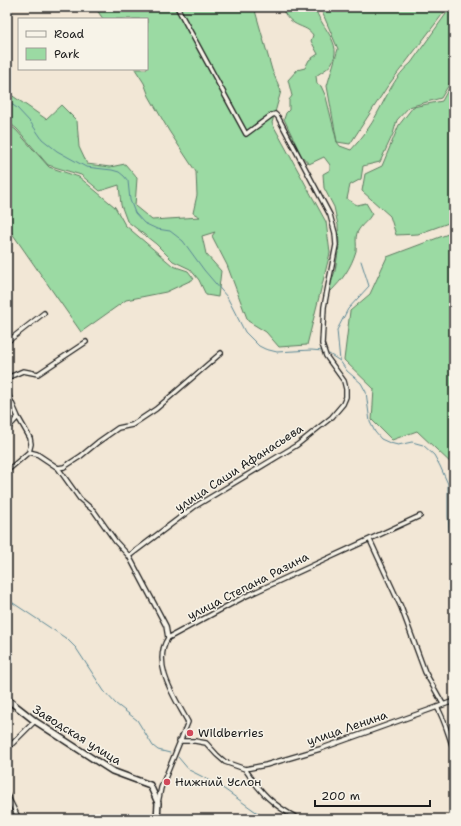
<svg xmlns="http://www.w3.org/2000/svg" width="461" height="826" viewBox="0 0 461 826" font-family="'Shantell Sans',sans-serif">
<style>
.green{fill:#9bdaa3;stroke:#5c7b60}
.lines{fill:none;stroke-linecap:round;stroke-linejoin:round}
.stream{stroke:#5a8795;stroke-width:1}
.street-casing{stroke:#1c1c1c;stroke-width:6}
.secondary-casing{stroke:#1c1c1c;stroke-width:8}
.street{stroke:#f7f3e8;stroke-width:3.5}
.secondary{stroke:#f7f3e8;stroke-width:5}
.poi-dot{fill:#d1495b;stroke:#f7f3e8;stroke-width:1.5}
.labels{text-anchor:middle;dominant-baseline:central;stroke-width:3;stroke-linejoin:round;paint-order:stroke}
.street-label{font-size:12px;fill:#1c1c1c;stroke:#f7f3e8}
.poi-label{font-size:12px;fill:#1c1c1c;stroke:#f7f3e8;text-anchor:start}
</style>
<rect width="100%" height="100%" fill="#f2e7d6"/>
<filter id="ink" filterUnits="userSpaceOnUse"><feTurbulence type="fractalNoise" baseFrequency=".025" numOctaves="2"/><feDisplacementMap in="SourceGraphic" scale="8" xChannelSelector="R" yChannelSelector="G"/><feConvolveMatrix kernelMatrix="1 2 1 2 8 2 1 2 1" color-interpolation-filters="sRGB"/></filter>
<g filter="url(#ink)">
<path class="green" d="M95,7H254L272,70L281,91L272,123L326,222L330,253L307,345L279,347L266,332L248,321L227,265L212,236L215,232L202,236L206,254L221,271L218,297L206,295L199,280L190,269L173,261L156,244L127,221L121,205L119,185L100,191L81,175L48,165L17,129L7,121V92L46,119L61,105L77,121L79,147L87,164L110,167L125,164L137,178L135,206L152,220L200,217L193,213L197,195L196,172L169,131L149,96L144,83L135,69H147V19H103Z
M281,7H315C319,26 345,44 331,64C328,69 321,72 316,76L317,84L321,86L326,97L337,142L327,86L338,49L320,7H448L387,87L350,144L337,142L340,146L351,150C362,138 371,126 378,112C388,94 395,76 411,63L451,7H454V76L441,98L409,107L397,120L393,134L380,162L363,166L361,179L350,185L347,199L357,205L366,203L372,213C369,221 361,224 357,233C355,238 357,245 356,251C351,268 342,280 331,291L330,286L335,271L339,246L338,225L334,207L324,188L323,174L330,170V165L324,157L309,164L301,155L284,119L286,113L289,110V100L292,96L288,80L297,70L305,68L309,60L318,54L311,41L313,35C309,28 300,27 294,23C288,19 284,13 281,7Z
M454,79V221L418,234L396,235L390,216L362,191L365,174L382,166L399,125L413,107L442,101Z
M7,123L16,130L49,167L79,177L115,207L125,225L173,266L188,271L194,279L166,292L126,300L81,332L7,226Z
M448,234L454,248V466L417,431L392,440L372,420L374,389L344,360L350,311L370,294L387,257Z"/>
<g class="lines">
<path class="stream" d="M7,101L17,108L31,123L42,139L57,151L86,167L112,170L119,172L124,176L128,181L130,200L135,213L144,223L157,229L170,231L183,241L204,270L227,297L245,332L259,346L265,349L277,352L311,350L323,351
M361,261L369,286L348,309L337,330L340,361L347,371L361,383L366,392L370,422L375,432L381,439L390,443L398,445L412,442L423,445L434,455L440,466L448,484V516L450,543L454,548
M329,354L340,361
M7,599L67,639L76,648L104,691L116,704L137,720L153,746L158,750L170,753
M178,757L189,770L201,776L224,789L266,819"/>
<g class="street-casing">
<path id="street" d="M7,342L44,313
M7,378L23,371L38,374L86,342
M7,392L18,417L30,438L31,444L29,452L37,454L58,468L80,499L94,511L116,542L129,556L166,626L168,638
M7,429L18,417
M58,468L64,467L81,456L98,442L118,428L132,425L156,409L221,353
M7,471L29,452
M370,540L401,607L425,672L443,704
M129,556L194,507L297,445L332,417L343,404L346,397V389L344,381L326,356L322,344L324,307L336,245L335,233L330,215L278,117L275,114L272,115L246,134L177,7
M437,707C445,720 448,735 454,750
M179,741H195L206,743L217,755L225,762L245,769L266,765L320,749L454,701
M7,749L35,721
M245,769C261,793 272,805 299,819
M7,795L19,819
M158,803L161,788L188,722C175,698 151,664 168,638L244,597L420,516"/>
</g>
<g class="secondary-casing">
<path id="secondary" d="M7,699L35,721L112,771L150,785L158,803L157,819"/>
</g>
<use href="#street" class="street"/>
<use href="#secondary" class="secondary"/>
</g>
</g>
<g class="poi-dot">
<circle cx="190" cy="733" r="4"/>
<circle cx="167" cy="782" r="4"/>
</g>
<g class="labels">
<g class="street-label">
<text transform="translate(239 468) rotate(-33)">улица Саши Афанасьева</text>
<text transform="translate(248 586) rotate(-27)">улица Степана Разина</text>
<text transform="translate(347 728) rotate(-19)">улица Ленина</text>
<text transform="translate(77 735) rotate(32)">Заводская улица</text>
</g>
<g class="poi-label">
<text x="198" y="733">Wildberries</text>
<text x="175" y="782">Нижний Услон</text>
</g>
</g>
<rect width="461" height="826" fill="none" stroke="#f7f3e8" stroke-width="24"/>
<rect x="12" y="12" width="437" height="802" fill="none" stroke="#1c1c1c" stroke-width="1.5" filter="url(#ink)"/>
<rect x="18" y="18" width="130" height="52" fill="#f7f3e8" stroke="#9f9d96"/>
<rect x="26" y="31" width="20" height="6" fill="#f7f3e8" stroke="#9f9d96"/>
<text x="54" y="38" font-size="12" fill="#1c1c1c">Road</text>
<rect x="26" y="48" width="20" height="12" fill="#9bdaa3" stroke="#9f9d96"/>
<text x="54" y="58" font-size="12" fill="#1c1c1c">Park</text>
<path d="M315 800v6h115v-6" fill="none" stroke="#1c1c1c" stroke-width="2"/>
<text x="321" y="800" font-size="12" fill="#1c1c1c" stroke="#f7f3e8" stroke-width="3" paint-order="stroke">200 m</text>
</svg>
